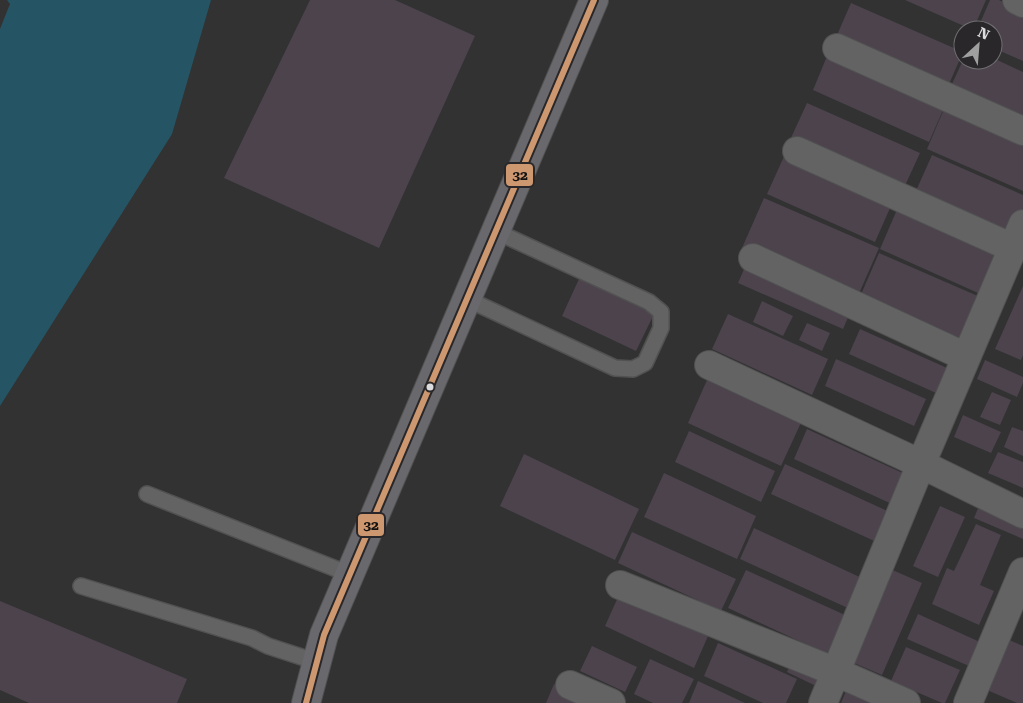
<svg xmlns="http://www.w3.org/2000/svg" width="1023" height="703" viewBox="0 0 1023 703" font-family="'Roboto Serif',serif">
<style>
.water{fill:#255565}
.building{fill:#4c434d}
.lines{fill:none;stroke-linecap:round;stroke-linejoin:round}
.lane-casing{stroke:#515151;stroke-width:18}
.street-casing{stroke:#515151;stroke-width:30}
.secondary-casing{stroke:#515151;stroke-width:30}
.lane{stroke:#636363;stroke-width:15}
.street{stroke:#636363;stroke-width:28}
.secondary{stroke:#69696d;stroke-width:28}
.bus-1-casing{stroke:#292729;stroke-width:10}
.bus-1{stroke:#cd976f;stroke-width:6}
.bus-dot{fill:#dcdbdd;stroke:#292729;stroke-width:2}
.line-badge{stroke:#292729;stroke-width:2}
.pale-badge-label{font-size:14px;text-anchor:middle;font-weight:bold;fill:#111}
</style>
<rect width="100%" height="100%" fill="#323232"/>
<path class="water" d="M7,0H211L172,134L0,406V29L10,4Z"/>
<path class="building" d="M310,0H395L475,36L379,248L224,178Z
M905,0H986L973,30Z
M990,0H999L1023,11V61L993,48V30H977Z
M851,3L963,52L946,91L834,42Z
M830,49L947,101L929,142L813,90Z
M993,58L1023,72V116L952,84L963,60H993Z
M947,102L1023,135V191L927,149Z
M807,103L920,153L903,190L790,140Z
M786,152L894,199L875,242L767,194Z
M932,155L1023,195V215L1014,237L915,193Z
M764,198L879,248L857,298L742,248Z
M899,205L1007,251L987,297L880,249Z
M879,253L987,300L967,347L859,299Z
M748,260L853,306L843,329L738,283Z
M579,279L654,314L636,351L562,316Z
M1023,286V355L1021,360L995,349Z
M762,301L793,316L783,336L753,322Z
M728,314L828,359L812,395L712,349Z
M807,323L830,333L822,351L799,340Z
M860,329L956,372L945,397L849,354Z
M836,359L926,399L914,426L825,386Z
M985,360L1023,377V383L1017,397L977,379Z
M711,371L805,414L781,466L688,423Z
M992,392L1011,400L1000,425L980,417Z
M963,415L1001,432L991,453L954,437Z
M1012,427L1023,431V456L1004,447Z
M807,429L907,475L894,505L794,459Z
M689,431L775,471L761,502L675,462Z
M998,452L1023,462V488L988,473Z
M524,454L639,509L615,560L500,506Z
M785,464L894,514L881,544L771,494Z
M664,473L756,516L737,559L644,517Z
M982,499L1023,516V539L974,518Z
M940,506L965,517L938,577L913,566Z
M976,524L1001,535L980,585L994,591L979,625L932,604L947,568L954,571Z
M754,528L864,579L850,609L740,559Z
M632,532L736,579L721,611L618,563Z
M888,568L922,583L882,675L847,660Z
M746,570L845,615L827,654L728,608Z
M623,586L712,627L694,668L605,626Z
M0,601L187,679L177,703H29L0,690Z
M918,614L980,642L969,666L907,639Z
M1009,640L1023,646V703H1017L987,690Z
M718,643L797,679L786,703H763L704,676Z
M592,646L637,667L625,692L580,671Z
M906,647L960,670L945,703H942L891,681Z
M794,656L824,670L816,686L787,672Z
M650,659L694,679L682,703H653L634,694Z
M698,681L745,703H689Z
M554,684L596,703H546Z
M846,691L874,703H841Z"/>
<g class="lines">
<g class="lane-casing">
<path id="lane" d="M467,299L615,368L633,369L645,363L661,328V312L649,302L495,231
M147,494L349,574
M81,586L252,638L268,646L317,662"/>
</g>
<g class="street-casing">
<path id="street" d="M1017,0L1023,3
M837,48L1023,131
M797,151L1013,248
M753,258L966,357
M709,365L921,464L1023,514
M620,585L836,672L906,703
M570,685L611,703
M823,703L921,464L1023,224
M968,703L1023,572"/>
</g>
<g class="secondary-casing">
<path id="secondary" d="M306,703L324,635L594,0"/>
</g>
<use href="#lane" class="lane"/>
<use href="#street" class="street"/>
<use href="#secondary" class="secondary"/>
<g class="bus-1-casing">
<path id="bus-1" d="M306,703L324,635L594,0"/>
</g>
<use href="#bus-1" class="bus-1"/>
</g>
<circle class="bus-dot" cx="430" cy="387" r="4.5"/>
<g class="line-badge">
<rect x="505" y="163" width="29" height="24" rx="5" fill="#cd976f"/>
<rect x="357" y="513" width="28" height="24" rx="5" fill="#cd976f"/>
</g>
<g class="pale-badge-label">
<text x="520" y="180">32</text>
<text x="371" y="530">32</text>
</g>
<g transform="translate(978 45) rotate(26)"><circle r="24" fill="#292729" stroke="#716f71"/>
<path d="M0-4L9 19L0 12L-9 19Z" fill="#a0a0a1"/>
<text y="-8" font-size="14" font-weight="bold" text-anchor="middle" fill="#dcdbdd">N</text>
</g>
</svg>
